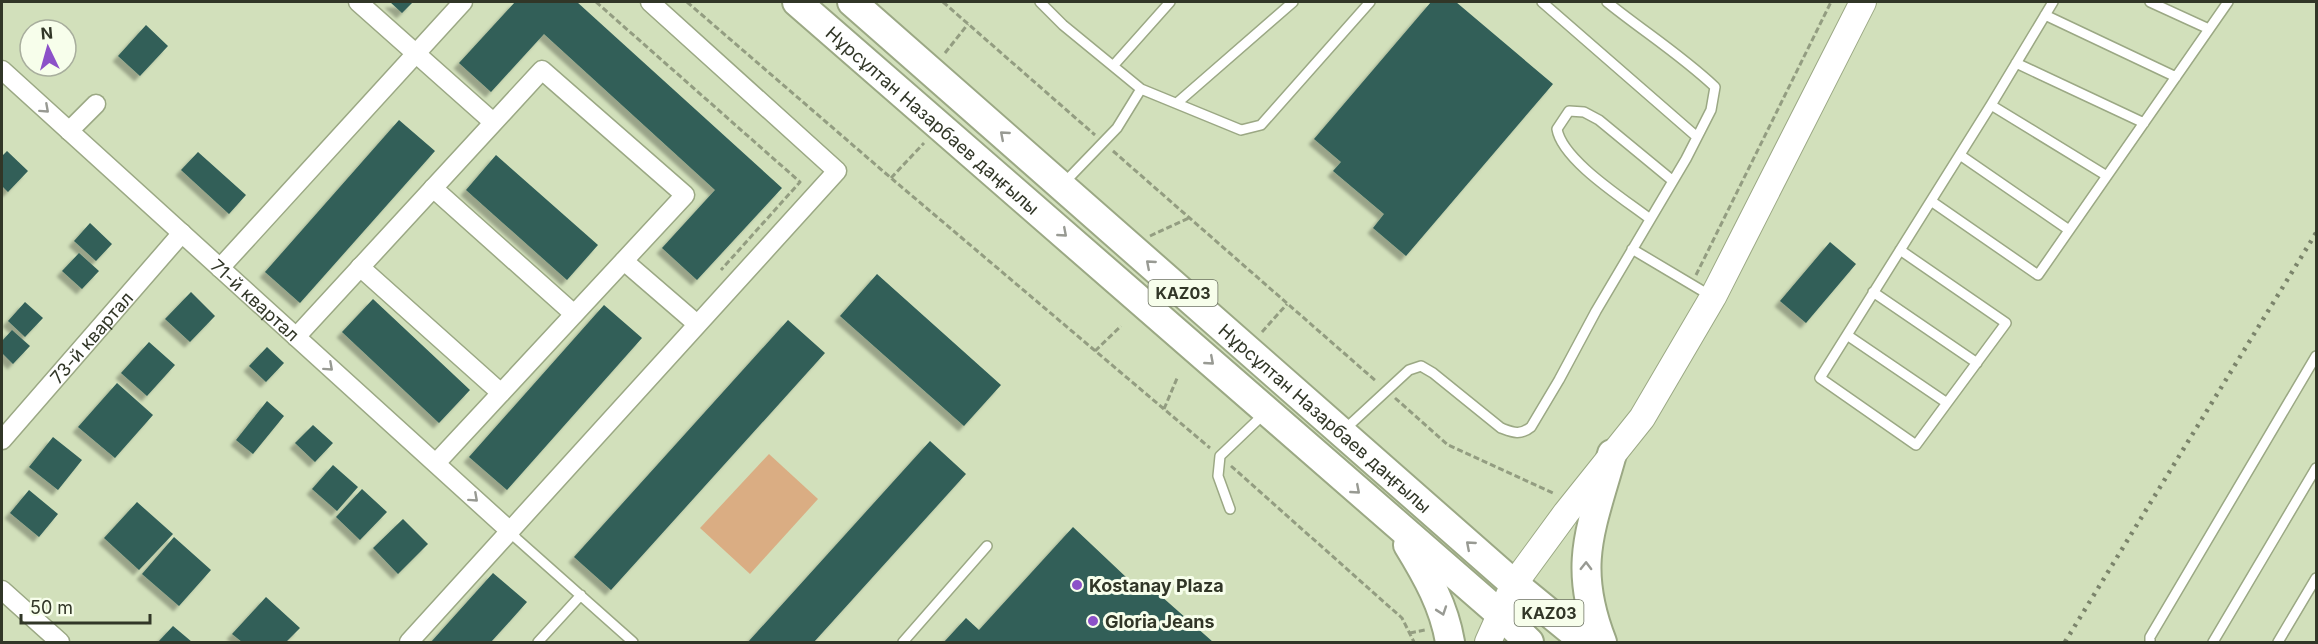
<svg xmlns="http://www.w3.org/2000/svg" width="2318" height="644" viewBox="0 0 2318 644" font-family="Inter,sans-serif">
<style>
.green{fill:#daad83}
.building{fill:#305f58;filter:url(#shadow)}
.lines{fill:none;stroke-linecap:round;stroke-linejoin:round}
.lane-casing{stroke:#9ba884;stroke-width:12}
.street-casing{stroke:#9ba884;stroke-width:21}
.secondary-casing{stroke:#9ba884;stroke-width:28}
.primary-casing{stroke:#9ba884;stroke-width:32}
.path{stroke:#939d81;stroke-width:3;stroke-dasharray:6 3;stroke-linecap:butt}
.lane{stroke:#fff;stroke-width:9}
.street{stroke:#fff;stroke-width:18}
.secondary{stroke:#fff;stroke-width:26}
.primary{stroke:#fff;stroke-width:28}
.rail{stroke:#7b846b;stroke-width:4.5;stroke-dasharray:3 6;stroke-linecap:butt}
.oneway{stroke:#989a93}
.poi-dot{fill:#8c51c8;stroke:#f7feeb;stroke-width:2}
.labels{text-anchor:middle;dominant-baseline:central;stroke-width:6;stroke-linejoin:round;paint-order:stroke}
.shield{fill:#f7feeb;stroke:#6c7262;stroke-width:1.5}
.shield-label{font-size:16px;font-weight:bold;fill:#313627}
.street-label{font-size:18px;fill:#313627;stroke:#f7feeb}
.poi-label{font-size:18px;font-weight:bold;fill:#313627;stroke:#f7feeb;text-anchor:start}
</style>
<defs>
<filter id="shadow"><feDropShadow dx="-5.5" dy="5.5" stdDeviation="1.5" flood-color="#0004"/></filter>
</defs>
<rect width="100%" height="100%" fill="#d2e0bb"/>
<path class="green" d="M769,454L818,499L750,574L700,528Z"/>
<path class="building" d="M390,2H413L402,13Z
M515,2H577L782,188L697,280L662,248L715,190L544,34L491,92L459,63Z
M1431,2H1456L1553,84L1406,256L1373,228L1384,214L1333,171L1341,162L1314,139Z
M146,25L168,46L140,76L118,56Z
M399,120L435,151L300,303L265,272Z
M7,151L28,171L8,192L2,186V156Z
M198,152L246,195L229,214L181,170Z
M496,155L598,245L567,280L466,190Z
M90,223L112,244L96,261L74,241Z
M1830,242L1856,264L1806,323L1780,301Z
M79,253L99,271L82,289L62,271Z
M877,274L1001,385L964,426L840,316Z
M191,292L215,316L190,342L165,319Z
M373,299L470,390L439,423L342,332Z
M25,302L43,318L25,337L8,321Z
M604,305L642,338L507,490L469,457Z
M788,320L825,353L611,590L574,557Z
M12,330L30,346L13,364L2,353V341Z
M149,342L175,365L147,396L121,373Z
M267,347L284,363L266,382L249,366Z
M117,383L153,415L115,458L78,427Z
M267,401L284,416L253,454L236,440Z
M313,425L333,443L315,462L295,443Z
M53,437L82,460L58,490L29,467Z
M930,441L966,474L814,642H748Z
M333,465L358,487L337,511L312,489Z
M362,489L387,512L360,540L336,517Z
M29,490L58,514L39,537L10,513Z
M137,502L173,534L139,570L104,538Z
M403,519L428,544L398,574L373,548Z
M1073,527L1145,595L1152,588L1213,642H944L966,618L979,630Z
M174,537L211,570L179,606L142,574Z
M493,573L527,602L511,620L491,642H431Z
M266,597L300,628L286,642H242L232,634Z
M173,626L192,642H158Z"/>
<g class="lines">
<g class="lane-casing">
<path id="lane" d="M1040,2L1063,25L1141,89L1241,130L1261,125L1370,2
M1542,2L1697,137
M2150,2L2209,29
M2045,15L2176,77
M2016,63L2144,123
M1113,66L1170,2
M1177,103L1293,2
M1991,105L2107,176
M1960,155L2069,230
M1063,184L1117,128L1141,89
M1931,201L2038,275L2228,2
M1650,219C1624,199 1562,160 1557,129L1569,111L1584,112L1599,120L1673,181
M1632,249L1711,296
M1900,250L2006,323L1916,445L1820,378L1991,105L2053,2
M1873,292L1977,363
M1847,335L1947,403
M1343,431L1409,370L1421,366L1433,373L1501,428C1512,432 1520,436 1531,427L1559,380L1596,311L1686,159L1711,110L1715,87C1681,55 1643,31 1607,2
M1230,509L1218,476L1220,456L1265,413
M510,531L517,539L633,642
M538,642L581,595
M903,642L987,546
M2150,642V637L2316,356
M2213,642L2316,468
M2278,642L2316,578"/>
</g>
<g class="street-casing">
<g id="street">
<path d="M358,2L493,122"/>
<path id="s1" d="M2,70L510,531"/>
<path d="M69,131L96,104"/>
<path d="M433,188L574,314"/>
<path d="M624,261L697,324"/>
<path d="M360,267L501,393"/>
<path d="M220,268L463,2"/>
<path d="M296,337L542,70L685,195L436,463"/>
<path id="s2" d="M2,440L182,233"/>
<path d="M2,590L60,642"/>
<path d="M409,642L837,171L650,2"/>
</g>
</g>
<g class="secondary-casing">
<path id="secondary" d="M1488,642L1514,584L1566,513L1642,418L1713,297L1863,2"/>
</g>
<g class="primary-casing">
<g id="primary">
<path id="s3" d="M797,2L1500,614L1529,642"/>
<path id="s4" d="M852,2L1514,584L1585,642"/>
<path d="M1408,545C1427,576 1444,606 1450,642"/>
<path d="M1602,642C1572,565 1591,529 1612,454"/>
</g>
</g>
<path class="path" d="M596,2L800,182L721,270
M687,2L891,178L1210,448
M943,2L1095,135
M945,53L968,24
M1113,151L1377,382
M891,178L924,143
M1150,236L1189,218
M1696,275L1831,2
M1262,332L1287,304
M1095,351L1121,326
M1395,398L1448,445L1555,494
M1164,409L1178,376
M1231,466L1402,618L1414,642
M1410,633L1425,630"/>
<use href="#lane" class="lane"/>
<use href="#street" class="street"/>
<use href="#secondary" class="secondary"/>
<use href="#primary" class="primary"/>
<path class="rail" d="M2065,642L2316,233"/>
</g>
<defs><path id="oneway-chevron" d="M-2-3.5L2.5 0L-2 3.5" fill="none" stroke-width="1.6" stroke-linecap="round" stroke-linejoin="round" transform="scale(1.5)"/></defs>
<g class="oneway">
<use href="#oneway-chevron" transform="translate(45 109) rotate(42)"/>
<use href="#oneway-chevron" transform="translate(1004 135) rotate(-139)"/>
<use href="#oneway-chevron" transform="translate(1063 233) rotate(41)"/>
<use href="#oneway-chevron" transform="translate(1150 264) rotate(-139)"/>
<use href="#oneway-chevron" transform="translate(1210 361) rotate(41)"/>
<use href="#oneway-chevron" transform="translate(329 367) rotate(42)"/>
<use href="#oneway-chevron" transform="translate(1356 490) rotate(41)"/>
<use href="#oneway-chevron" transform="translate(474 498) rotate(42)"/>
<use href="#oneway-chevron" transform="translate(1470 545) rotate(-139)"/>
<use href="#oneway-chevron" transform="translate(1586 566) rotate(-89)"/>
<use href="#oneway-chevron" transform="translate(1442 611) rotate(71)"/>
</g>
<g class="poi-dot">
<circle cx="1077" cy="585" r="6"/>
<circle cx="1093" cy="621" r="6"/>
</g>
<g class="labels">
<g class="shield">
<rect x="1148.5" y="280" width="69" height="26" rx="4.5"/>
<rect x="1514.5" y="600" width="69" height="26" rx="4.5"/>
</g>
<g class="shield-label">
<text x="1183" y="293">KАZ03</text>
<text x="1549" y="613">KАZ03</text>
</g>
<g class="street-label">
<text stroke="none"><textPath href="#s3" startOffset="180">Нұрсұлтан Назарбаев даңғылы</textPath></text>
<text stroke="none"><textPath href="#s1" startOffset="342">71-й квартал</textPath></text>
<text stroke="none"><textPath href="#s2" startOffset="136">73-й квартал</textPath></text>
<text stroke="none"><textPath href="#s4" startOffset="630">Нұрсұлтан Назарбаев даңғылы</textPath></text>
</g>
<g class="poi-label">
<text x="1089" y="585">Kostanay Plaza</text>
<text x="1105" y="621">Gloria Jeans</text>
</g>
</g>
<rect width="2318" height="644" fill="none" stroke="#313627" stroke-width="6"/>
<g transform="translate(48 48) rotate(355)"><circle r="28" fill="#f7feeb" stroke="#a8ae9d" stroke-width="1.5"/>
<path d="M0-4.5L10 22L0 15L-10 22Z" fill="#8c51c8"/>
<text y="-9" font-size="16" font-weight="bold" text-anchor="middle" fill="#313627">N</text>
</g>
<path d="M21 614v9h129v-9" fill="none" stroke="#313627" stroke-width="3"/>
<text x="30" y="614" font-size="18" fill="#313627" stroke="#f7feeb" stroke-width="4.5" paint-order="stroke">50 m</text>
</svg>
